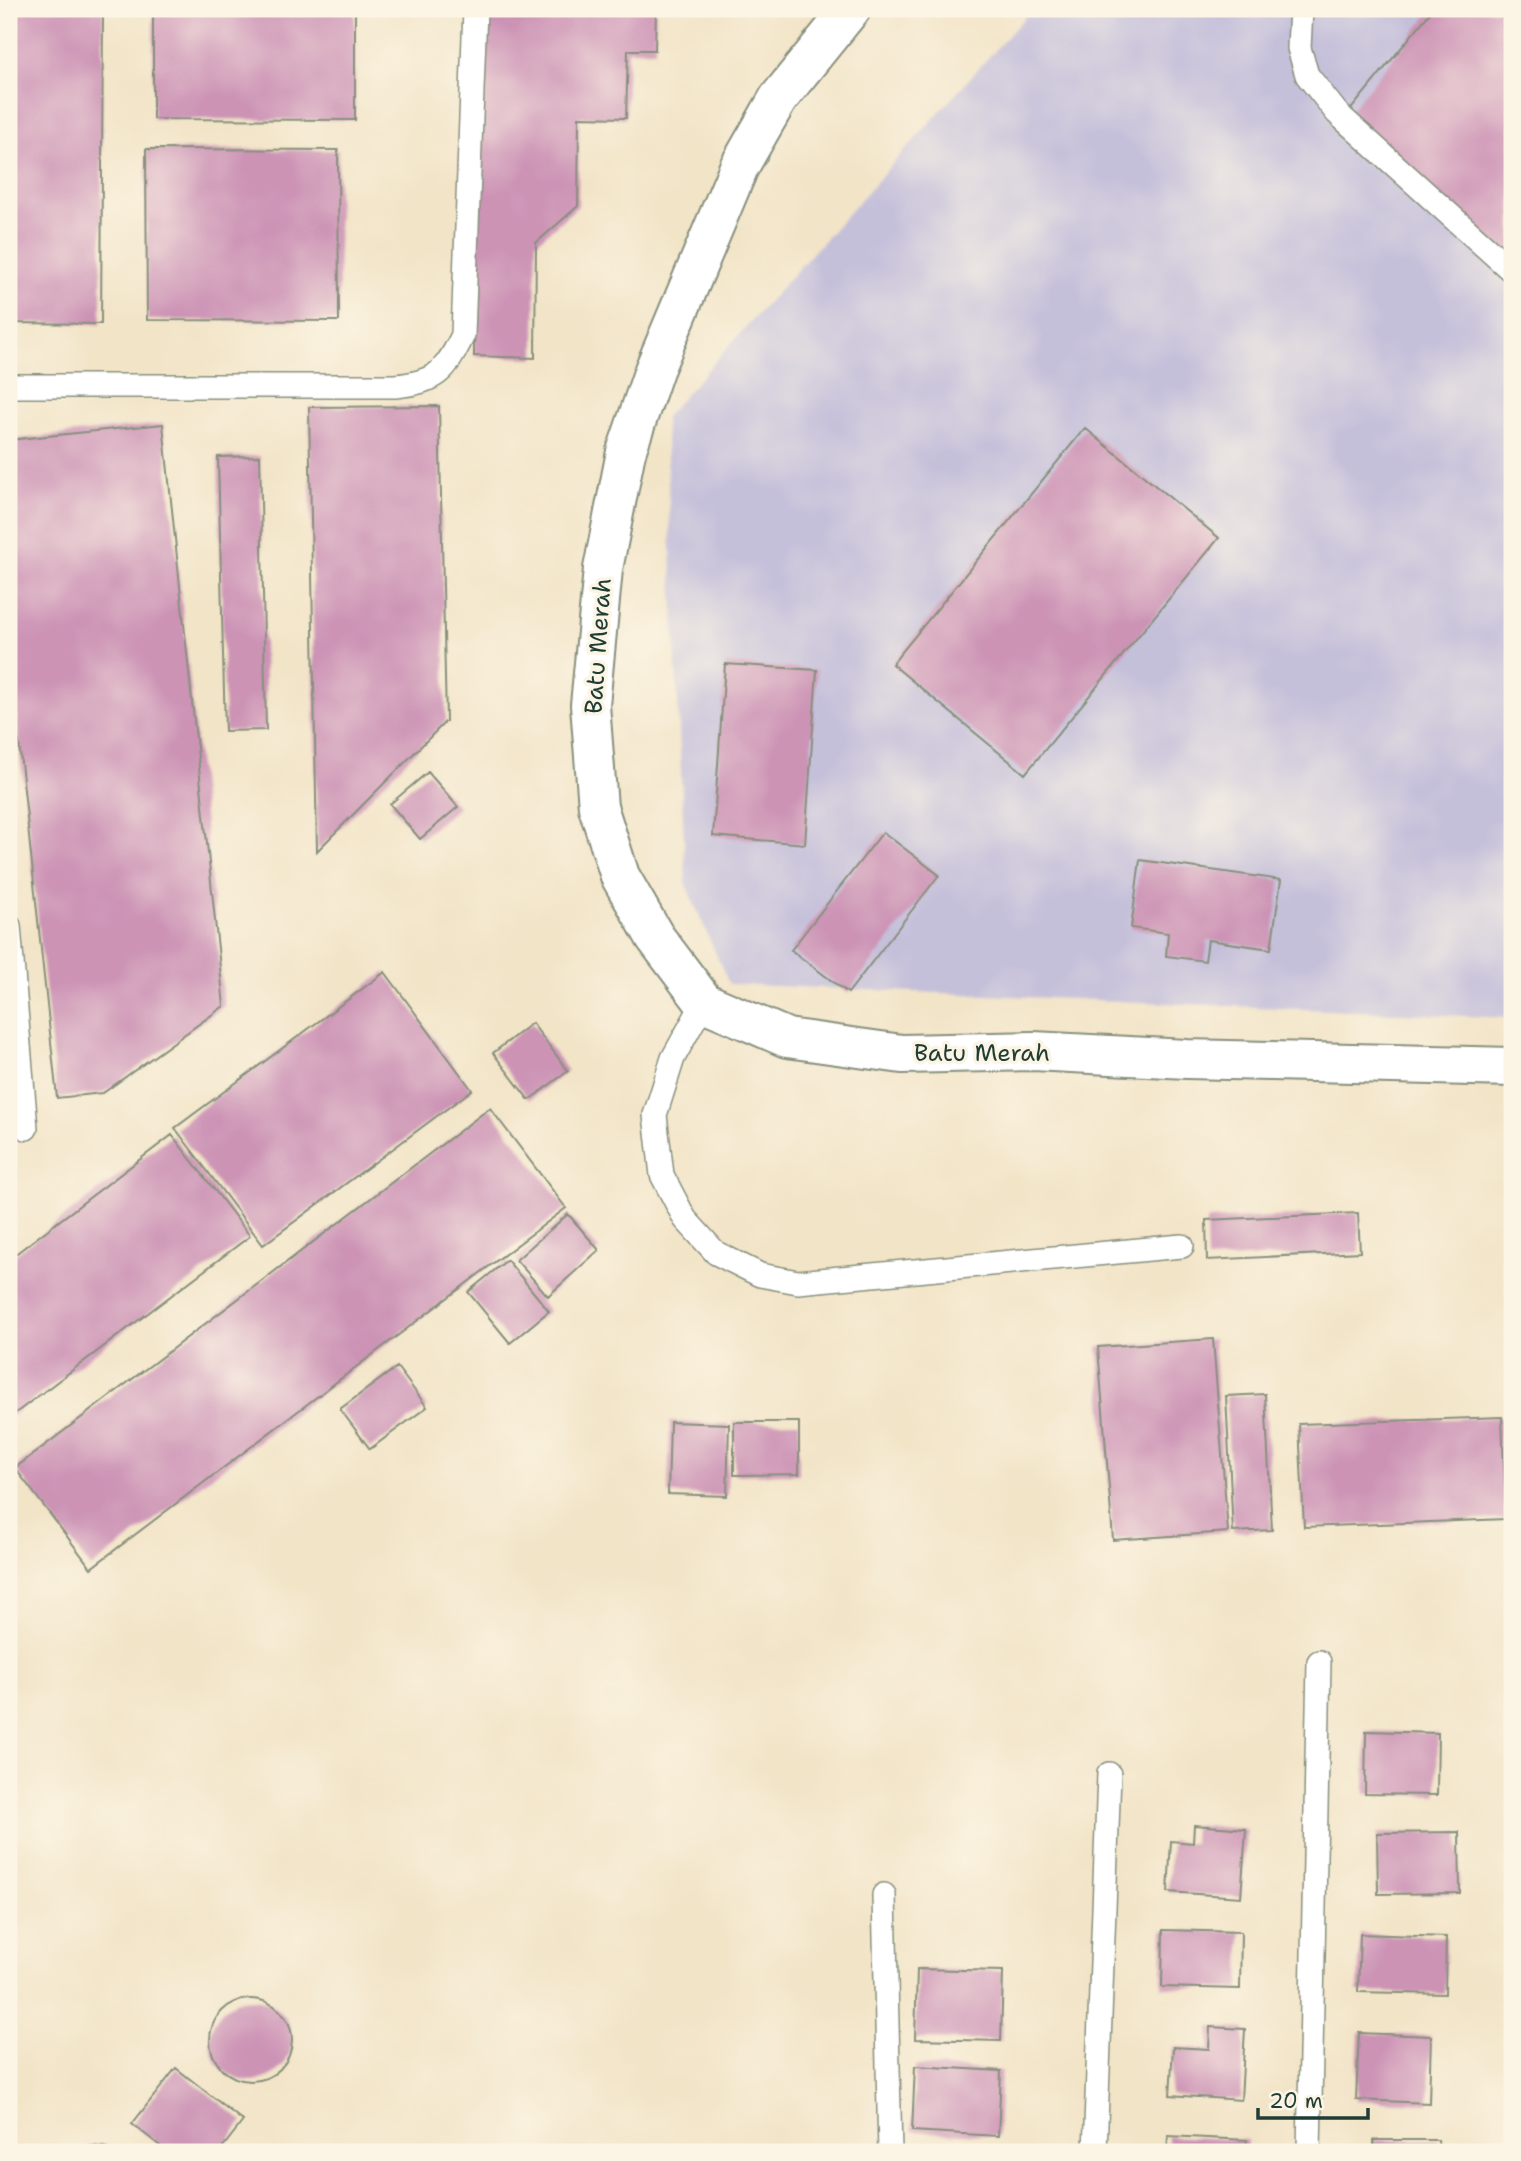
<svg xmlns="http://www.w3.org/2000/svg" width="1521" height="2161" viewBox="0 0 1521 2161" font-family="'Shantell Sans',sans-serif">
<style>
.industrial{fill:#c5c0da}
.building{fill:#cc93b5}
.lines{fill:none;stroke-linecap:round;stroke-linejoin:round}
.lane-casing{stroke:#88907e;stroke-width:26}
.street-casing{stroke:#88907e;stroke-width:42}
.lane{stroke:#fff;stroke-width:23}
.street{stroke:#fff;stroke-width:38}
.labels{text-anchor:middle;dominant-baseline:central;stroke-width:7;stroke-linejoin:round;paint-order:stroke}
.street-label{font-size:24px;fill:#1f3d34;stroke:#fcf5e5}
</style>
<rect width="100%" height="100%" fill="#fcf5e5"/>
<filter id="ink" filterUnits="userSpaceOnUse"><feTurbulence type="fractalNoise" baseFrequency=".0143" numOctaves="2"/><feDisplacementMap in="SourceGraphic" scale="14" xChannelSelector="R" yChannelSelector="G"/><feConvolveMatrix kernelMatrix="1 2 1 2 8 2 1 2 1" color-interpolation-filters="sRGB"/></filter>
<filter id="wash" filterUnits="userSpaceOnUse"><feTurbulence type="fractalNoise" baseFrequency=".00686" numOctaves="4" result="noise"/><feDisplacementMap in="SourceGraphic" scale="28" xChannelSelector="R" yChannelSelector="G"/><feGaussianBlur stdDeviation="1.57" result="paint"/><feColorMatrix in="noise" values="0 0 0 0 0 0 0 0 0 0 0 0 0 0 0 0 0 1.4 0 .05"/><feComposite in="paint" operator="in"/></filter>
<g filter="url(#wash)">
<rect width="100%" height="100%" fill="#f2e4c7"/>
<path class="industrial" d="M1032,9H1512V1018L729,984L686,885L665,417Z"/>
<g id="blocks">
<path class="building" d="M9,9H103L101,324L9,323Z
M153,9H355V120L153,119Z
M479,9H656L655,50H628L626,118L579,117L578,206L536,243L535,358L474,356Z
M1433,9H1512V258L1343,119Z
M146,149L338,150L339,321L147,320Z
M439,406L446,721L317,851L309,407Z
M163,424L224,1006L103,1093L57,1098L9,650V440Z
M1085,428L1219,538L1025,774L892,664Z
M260,456L266,730L225,731L218,457Z
M725,664L817,670L805,844L713,836Z
M428,772L458,807L420,839L390,804Z
M883,832L939,875L848,993L791,950Z
M1140,860L1281,880L1271,949L1208,940L1205,961L1166,956L1168,933L1131,928Z
M385,972L472,1090L263,1245L175,1128Z
M532,1023L568,1071L529,1100L493,1053Z
M490,1108L566,1208L91,1568L15,1468Z
M172,1135L250,1236L9,1418V1259Z
M1358,1213L1360,1252L1207,1260L1206,1220Z
M568,1214L599,1250L548,1296L516,1260Z
M507,1260L549,1311L510,1343L468,1292Z
M1213,1339L1228,1532L1113,1540L1098,1347Z
M397,1367L427,1407L370,1449L340,1409Z
M1265,1394L1272,1530L1233,1532L1226,1396Z
M1502,1417L1506,1519L1304,1527L1299,1424Z
M670,1422L729,1424L727,1496L668,1494Z
M734,1422H799V1474L734,1475Z
M1366,1731L1438,1733L1437,1795L1365,1794Z
M1194,1825L1246,1829L1241,1897L1168,1892L1171,1841L1193,1843Z
M1459,1832L1460,1893L1378,1894L1377,1833Z
M1163,1930L1241,1932L1240,1989L1162,1987Z
M1360,1934L1446,1937L1445,1994L1358,1992Z
M917,1969L1003,1971L1001,2041L915,2039Z
M210 2040a41 41 0 1 1 82 0a41 41 0 1 1-82 0Z
M1210,2027L1245,2029L1241,2100L1170,2095L1173,2047L1209,2049Z
M1359,2033L1431,2036L1429,2103L1356,2100Z
M915,2066L1001,2071L998,2136L912,2131Z
M176,2068L243,2121L219,2152H168L132,2124Z
M1168,2136L1247,2140L1246,2152H1167Z
M1374,2140H1438L1439,2152H1374Z
M91,2146L104,2147L120,2152H75Z"/>
</g>
</g>
<g filter="url(#ink)">
<use href="#blocks" fill-opacity="0" stroke="#88907e" stroke-width="2"/>
<g class="lines">
<g class="lane-casing">
<path id="lane" d="M1301,9L1299,48L1307,75L1337,113L1512,271
M9,386H395C437,382 445,372 463,335L475,9
M9,926L26,1128
M704,1002L673,1058L655,1115L662,1175L685,1219L716,1253L760,1275L798,1282L1182,1246
M884,1895L890,2152
M1095,2152L1109,1774
M1309,2152L1319,1662"/>
</g>
<g class="street-casing">
<path id="street" d="M851,9L778,99L739,167L654,370L626,452L603,569L590,705L598,807L620,876L655,937L704,1002L787,1038L902,1054L1033,1051L1187,1059L1512,1067"/>
</g>
<use href="#lane" class="lane"/>
<use href="#street" class="street"/>
</g>
</g>
<g class="labels">
<g class="street-label">
<text transform="translate(598 646) rotate(-86)">Batu Merah</text>
<text x="982" y="1053">Batu Merah</text>
</g>
</g>
<rect width="1521" height="2161" fill="none" stroke="#fcf5e5" stroke-width="35"/>
<path d="M1258 2108v10h110v-10" fill="none" stroke="#1f3d34" stroke-width="3.5"/>
<text x="1269" y="2108" font-size="21" fill="#1f3d34" stroke="#fcf5e5" stroke-width="5" paint-order="stroke">20 m</text>
</svg>
